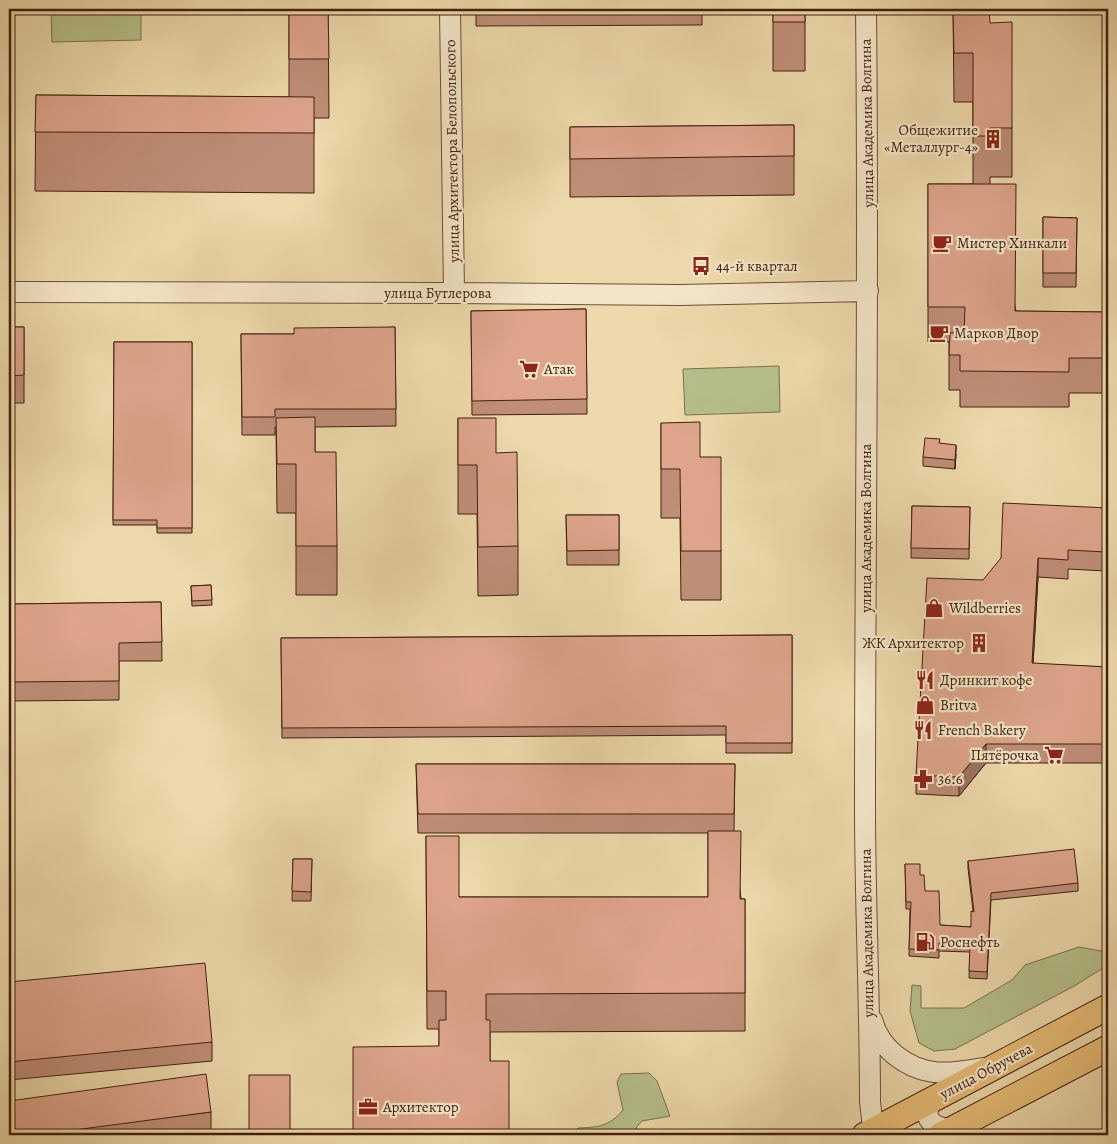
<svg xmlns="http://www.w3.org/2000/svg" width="1117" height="1144" viewBox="0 0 1117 1144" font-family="Alegreya,serif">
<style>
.green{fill:#b6c08b;stroke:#7c704e}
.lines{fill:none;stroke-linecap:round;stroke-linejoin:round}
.minor-casing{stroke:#6d4e37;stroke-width:22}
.major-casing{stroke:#422010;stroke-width:27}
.minor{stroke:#f3e6c8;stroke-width:20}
.major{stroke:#e6bc76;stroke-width:25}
.wall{fill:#bf8e78;stroke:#422010}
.shaded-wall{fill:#9b7462;stroke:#422010}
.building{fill:#dea58c;stroke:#422010}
.labels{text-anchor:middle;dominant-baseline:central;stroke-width:4.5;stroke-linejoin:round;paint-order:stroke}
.street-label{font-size:15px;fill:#422010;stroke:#f3e6c8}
.poi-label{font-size:15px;fill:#422010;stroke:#f3e6c8;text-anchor:start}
</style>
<rect width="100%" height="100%" fill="#edd9ab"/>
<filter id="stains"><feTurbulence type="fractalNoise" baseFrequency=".004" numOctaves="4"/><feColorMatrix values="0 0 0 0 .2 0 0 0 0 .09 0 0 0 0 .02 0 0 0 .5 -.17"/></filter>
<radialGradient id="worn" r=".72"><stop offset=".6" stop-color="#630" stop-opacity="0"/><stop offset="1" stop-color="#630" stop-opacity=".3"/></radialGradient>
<path class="green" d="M51,9H141V40L52,42Z
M779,366L780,412L685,415L683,369Z
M1079,947L1101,951L1105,958L1103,968L1076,985L955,1049L934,1051L919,1043L910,1011L912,985L921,986V1008H964L1012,980L1025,965Z
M649,1073L657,1081L670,1116L642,1121L636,1128L641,1135H571L578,1128C598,1127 609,1127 623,1110L617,1082L621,1074Z"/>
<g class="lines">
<g class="minor-casing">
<path id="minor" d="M450,9L454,293
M866,9C869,274 865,540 865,806C865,904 870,1003 870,1102L872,1119L878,1135
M9,292L454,293L679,295L868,291
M872,1020C876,1034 884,1046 895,1055C924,1078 949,1074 983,1068
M935,1098C918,1115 933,1131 953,1128"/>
</g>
<g class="major-casing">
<path id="major" d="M865,1135L1108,1007
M941,1135L1108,1048"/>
</g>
<use href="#minor" class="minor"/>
<use href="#major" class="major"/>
</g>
<path class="wall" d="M289,9H328L329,118H314V193L35,191L36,95L289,97Z
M476,9H702V25L476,26Z
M773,9H805V71H773Z
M953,9L990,23L1012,128V177H990V184L1016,311L1103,312V393H1069V407H960V390H949V342H928V184H973V102H954Z
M794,125V195L570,197V127Z
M1043,217L1077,218L1076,287H1043Z
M586,309L587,414L472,415L471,311Z
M9,327H24V403H9Z
M395,327L396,426L315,427V452L337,546V595H296V513H277L276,427H275V435H242L241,334H294Z
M114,342H192V533H157V525H113Z
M458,418L496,453L518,546V595L478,596L477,514H458Z
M661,423L700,457L721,551V600H681L680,518H661Z
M940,443L956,454L955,469L923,466V457Z
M912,506L970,507L969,559L911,558Z
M1108,508V528L1106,571L1068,569V579L1038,577L1033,664L1108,667V763H986L959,796L916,794V775L983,580Z
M566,515H619V565H567Z
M211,585L212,605L192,606L191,586Z
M161,602L162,661H119V700L9,701V604Z
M792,635V753H726V735L282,738L281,638Z
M416,764H735L734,831L741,899H745V1031L490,1032V1061L509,1135L439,1046V1029H427L426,836L459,897H708V833H418Z
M293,859H312L311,901H292Z
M968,861L1078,883V891L991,900L987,979L969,978L970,952L939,951V958L909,956L910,909H906L905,864L920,875L925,891L940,925L971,927L973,911L968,868Z
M9,982L212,1042V1061L9,1080Z
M211,1112V1131L177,1135H9Z"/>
<path class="shaded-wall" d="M956,445V454L955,469V460Z
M1108,509V528L1106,571V552Z
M1038,558V577L1032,682V663Z
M986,744V763L959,796V777Z"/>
<path class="building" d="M289,9H328L329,59H289Z
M773,9H805V22H773Z
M953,9H989L990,23L1012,22V128H990V136H973V53H954Z
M36,95L314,97V133L35,132Z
M794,125V156L570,159V127Z
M928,184H1016L1015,311L1103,312V358H1069V372L960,371V355H949L950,333H964L965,307H928Z
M1043,217L1077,218L1076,273H1043Z
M586,309L587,399L472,401L471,311Z
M9,327H24V375L9,376Z
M395,327L396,409H275V417H242L241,334H294V328Z
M114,342H192V528H157V520H113Z
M315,417V452H336L337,546H296V464H277L276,418Z
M458,418H496V453L517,452L518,546L478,547L477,465H458Z
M700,422V457H721V551H681L680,469H661V423Z
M925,438L940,439L939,443L956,445L955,460L923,457Z
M1003,503L1108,508L1106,552L1068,550V560L1038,558L1032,663L1108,667V744H986L959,777L916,775L927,578L983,580L1001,558Z
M912,506L970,507L969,549L911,548Z
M566,515H619V550L567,551Z
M211,585L212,600L192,601L191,586Z
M161,602L162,642L119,643V681L9,682V604Z
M792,635V743H726V726L282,728L281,638Z
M416,764H735L734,814H418Z
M708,831H741L740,899H745V993L486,994V1020H490V1061H509V1135H353V1047L439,1046V1020H446V991H427L426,836H459V897H708Z
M1074,849L1078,883L991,893L987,972L969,971L970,945L939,943V950L909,949L911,902H906L905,864H920V875H924L925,891H939L940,925L971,927V911L974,912L968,861Z
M293,859H312L311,892L292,891Z
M205,963L212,1042L9,1062V982Z
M206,1074L211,1112L36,1135H9V1101Z
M249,1075H290V1135H249Z"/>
<defs>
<g id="building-bare" transform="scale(1.5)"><path d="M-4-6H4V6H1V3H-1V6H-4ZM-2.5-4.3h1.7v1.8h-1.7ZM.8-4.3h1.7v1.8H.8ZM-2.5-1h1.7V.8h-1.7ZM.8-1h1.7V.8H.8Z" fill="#8f2418" stroke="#f3e6c8" stroke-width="2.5" paint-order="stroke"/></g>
<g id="cafe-bare" transform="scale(1.5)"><path d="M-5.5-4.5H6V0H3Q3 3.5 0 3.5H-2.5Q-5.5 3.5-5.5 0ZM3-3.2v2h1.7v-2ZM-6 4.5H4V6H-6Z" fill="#8f2418" stroke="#f3e6c8" stroke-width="2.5" paint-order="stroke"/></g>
<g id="bus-bare" transform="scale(1.5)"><path d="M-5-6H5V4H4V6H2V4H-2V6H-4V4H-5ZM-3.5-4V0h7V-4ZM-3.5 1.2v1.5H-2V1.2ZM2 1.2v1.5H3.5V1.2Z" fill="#8f2418" stroke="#f3e6c8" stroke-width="2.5" paint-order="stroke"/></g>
<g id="supermarket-bare" transform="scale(1.5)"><path d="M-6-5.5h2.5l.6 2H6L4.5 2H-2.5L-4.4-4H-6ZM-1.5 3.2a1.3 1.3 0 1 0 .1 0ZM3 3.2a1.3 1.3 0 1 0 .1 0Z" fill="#8f2418" stroke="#f3e6c8" stroke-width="2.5" paint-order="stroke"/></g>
<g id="shop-bare" transform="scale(1.5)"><path d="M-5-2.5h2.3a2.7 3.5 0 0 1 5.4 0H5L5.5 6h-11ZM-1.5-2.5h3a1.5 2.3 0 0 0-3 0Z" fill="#8f2418" stroke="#f3e6c8" stroke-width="2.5" paint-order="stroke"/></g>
<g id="restaurant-bare" transform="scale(1.5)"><path d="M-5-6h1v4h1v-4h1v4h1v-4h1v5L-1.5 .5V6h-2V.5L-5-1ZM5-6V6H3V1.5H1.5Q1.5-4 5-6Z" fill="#8f2418" stroke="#f3e6c8" stroke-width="2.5" paint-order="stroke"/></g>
<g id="pharmacy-bare" transform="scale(1.5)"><path d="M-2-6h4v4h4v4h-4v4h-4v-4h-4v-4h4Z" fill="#8f2418" stroke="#f3e6c8" stroke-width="2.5" paint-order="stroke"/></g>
<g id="fuel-bare" transform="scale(1.5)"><path d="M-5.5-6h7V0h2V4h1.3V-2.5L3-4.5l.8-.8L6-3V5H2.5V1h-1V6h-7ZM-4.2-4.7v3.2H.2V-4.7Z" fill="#8f2418" stroke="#f3e6c8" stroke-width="2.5" paint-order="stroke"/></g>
<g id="office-bare" transform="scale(1.5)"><path d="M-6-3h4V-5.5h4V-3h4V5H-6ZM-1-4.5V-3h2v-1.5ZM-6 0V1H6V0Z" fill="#8f2418" stroke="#f3e6c8" stroke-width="2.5" paint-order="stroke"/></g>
</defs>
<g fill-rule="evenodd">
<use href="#building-bare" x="993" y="139"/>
<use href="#cafe-bare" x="942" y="243"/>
<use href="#bus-bare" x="701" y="266"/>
<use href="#cafe-bare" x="939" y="333"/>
<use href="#supermarket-bare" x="529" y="369"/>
<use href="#shop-bare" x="934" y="608"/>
<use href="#building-bare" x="979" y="643"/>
<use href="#restaurant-bare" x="925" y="680"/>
<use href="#shop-bare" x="925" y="705"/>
<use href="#restaurant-bare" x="923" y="730"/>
<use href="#supermarket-bare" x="1054" y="755"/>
<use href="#pharmacy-bare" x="923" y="779"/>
<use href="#fuel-bare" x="925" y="942"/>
<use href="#office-bare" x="368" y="1107"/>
</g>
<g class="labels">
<g class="street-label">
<text transform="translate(867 123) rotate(-91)">улица Академика Волгина</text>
<text transform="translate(452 151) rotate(-91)">улица Архитектора Белопольского</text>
<text x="438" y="293">улица Бутлерова</text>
<text transform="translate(866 528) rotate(-90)">улица Академика Волгина</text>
<text transform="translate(867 933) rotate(-91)">улица Академика Волгина</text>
<text transform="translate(986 1071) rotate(-28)">улица Обручева</text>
</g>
<g class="poi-label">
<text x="978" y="130" text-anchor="end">Общежитие<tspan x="978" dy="17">«Металлург-4»</tspan></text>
<text x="957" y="243">Мистер Хинкали</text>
<text x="716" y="266">44-й квартал</text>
<text x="954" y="333">Марков Двор</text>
<text x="544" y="369">Атак</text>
<text x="949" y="608">Wildberries</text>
<text x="964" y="643" text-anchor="end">ЖК Архитектор</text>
<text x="940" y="680">Дринкит кофе</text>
<text x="940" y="705">Britva</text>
<text x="938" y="730">French Bakery</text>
<text x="1039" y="755" text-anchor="end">Пятёрочка</text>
<text x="938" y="779">36.6</text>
<text x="940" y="942">Роснефть</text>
<text x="383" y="1107">Архитектор</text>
</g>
</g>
<rect width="1117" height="1144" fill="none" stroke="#edd9ab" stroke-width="30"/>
<rect x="10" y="10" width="1097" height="1124" fill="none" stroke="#422010" stroke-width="2.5"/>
<rect x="15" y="15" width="1087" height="1114" fill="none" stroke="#422010"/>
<rect width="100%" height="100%" filter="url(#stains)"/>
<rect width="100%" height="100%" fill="url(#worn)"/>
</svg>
